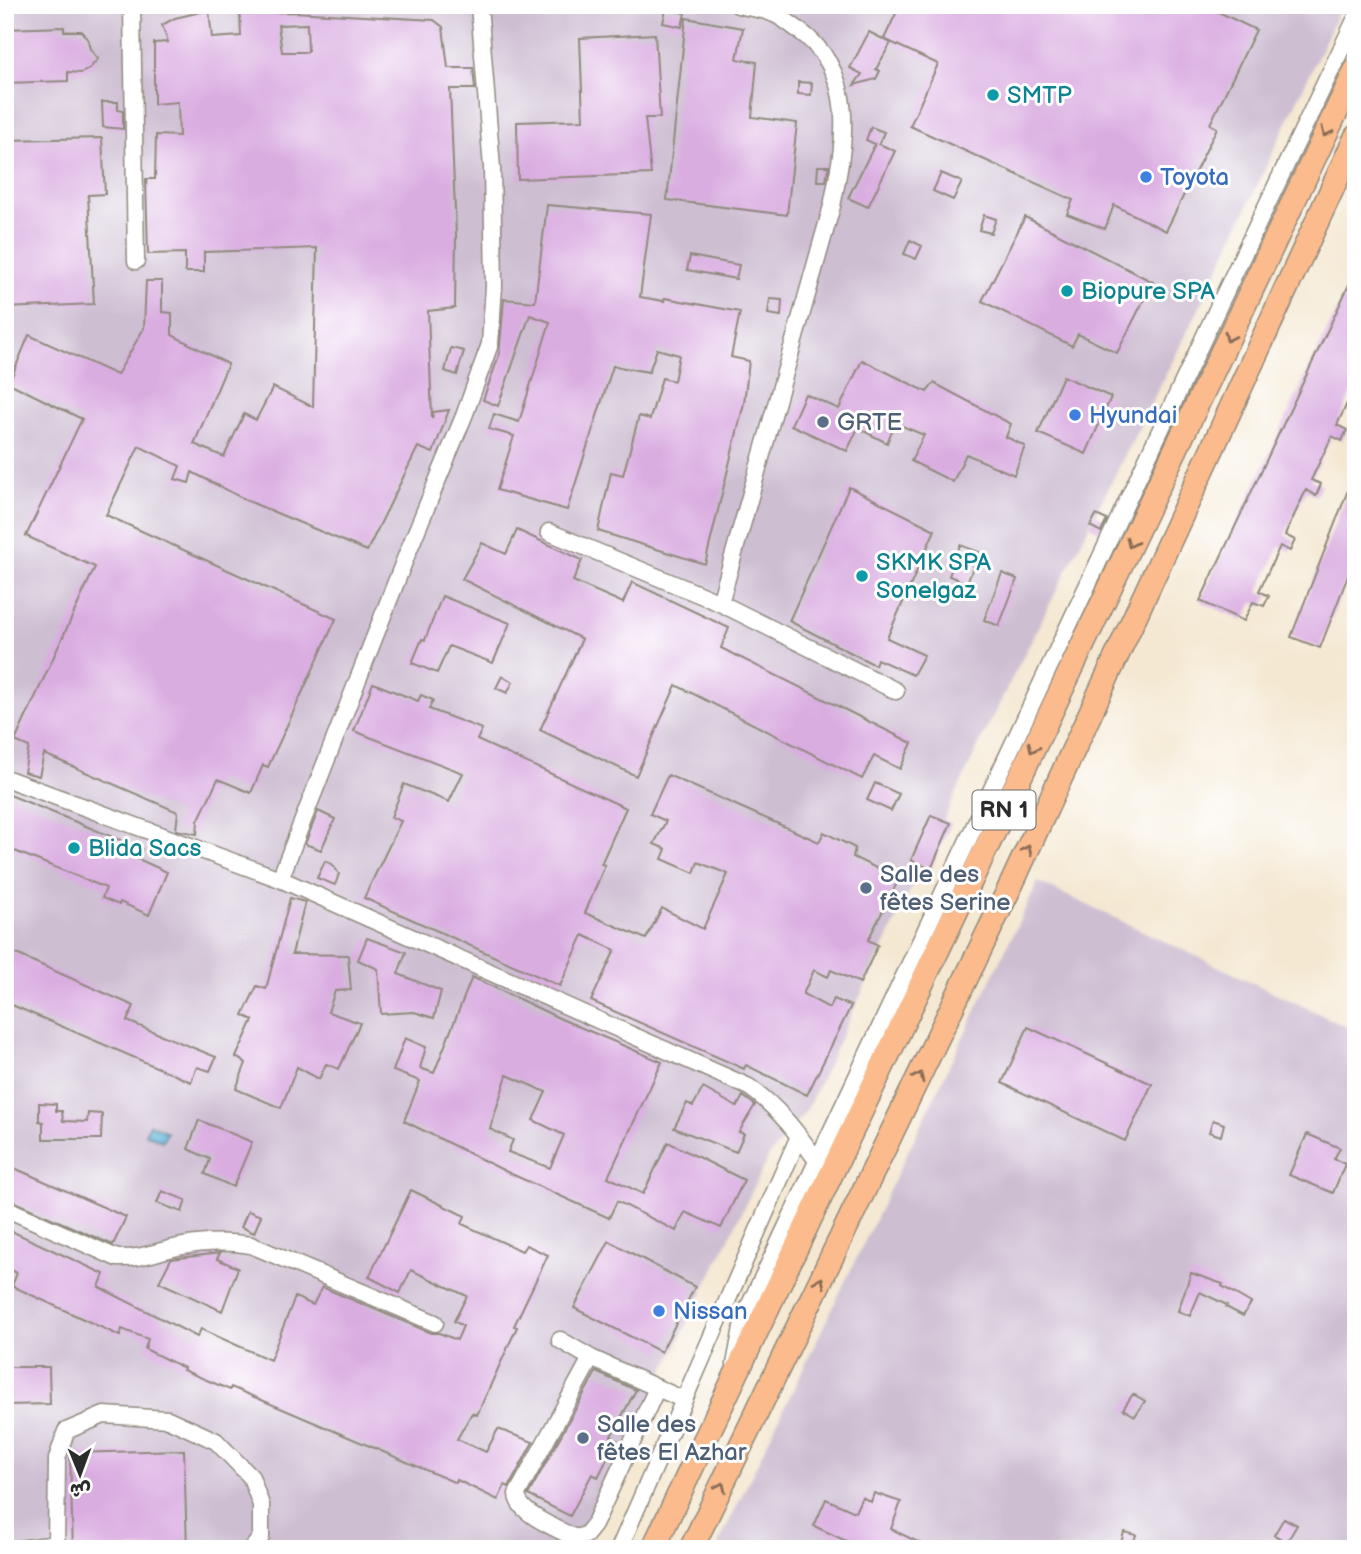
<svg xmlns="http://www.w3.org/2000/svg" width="1361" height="1554" viewBox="0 0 1361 1554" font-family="'Balsamiq Sans','Playpen Sans Arabic',sans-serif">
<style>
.industrial{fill:#cdbed2}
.water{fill:#62b5de;stroke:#467084;stroke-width:2}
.building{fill:#daade1;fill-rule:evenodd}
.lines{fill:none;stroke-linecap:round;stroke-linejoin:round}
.minor-casing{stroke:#908a7e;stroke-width:19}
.highway-casing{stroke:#908a7e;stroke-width:26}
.minor{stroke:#fff;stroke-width:16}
.highway{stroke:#fbbb8c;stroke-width:23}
.oneway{stroke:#896c57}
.culture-dot{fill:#0f9aa8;stroke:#fff;stroke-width:2.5}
.shop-dot{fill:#3f7fe0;stroke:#fff;stroke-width:2.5}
.service-dot{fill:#5c6f8a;stroke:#fff;stroke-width:2.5}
.labels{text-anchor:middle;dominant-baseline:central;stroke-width:6;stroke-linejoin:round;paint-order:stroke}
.shield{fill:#fff;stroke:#6b6b6b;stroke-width:2}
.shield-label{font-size:23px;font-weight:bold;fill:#2b2b2b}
.culture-label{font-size:24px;fill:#0d838f;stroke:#fff;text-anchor:start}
.shop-label{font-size:24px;fill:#366cbe;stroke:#fff;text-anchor:start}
.service-label{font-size:24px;fill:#4e5e75;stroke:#fff;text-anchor:start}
</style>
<rect width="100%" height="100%" fill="#fff"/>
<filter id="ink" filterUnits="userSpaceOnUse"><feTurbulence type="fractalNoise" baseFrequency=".0143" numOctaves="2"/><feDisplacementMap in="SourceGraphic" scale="14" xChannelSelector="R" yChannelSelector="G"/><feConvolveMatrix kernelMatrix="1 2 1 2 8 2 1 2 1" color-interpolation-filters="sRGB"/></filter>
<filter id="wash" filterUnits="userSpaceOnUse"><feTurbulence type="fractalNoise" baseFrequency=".00686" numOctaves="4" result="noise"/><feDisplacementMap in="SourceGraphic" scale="28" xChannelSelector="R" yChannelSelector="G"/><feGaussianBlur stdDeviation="1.57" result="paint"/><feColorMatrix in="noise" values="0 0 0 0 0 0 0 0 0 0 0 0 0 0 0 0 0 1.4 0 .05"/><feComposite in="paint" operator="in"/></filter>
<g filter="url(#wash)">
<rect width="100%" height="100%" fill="#f4e8d2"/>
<path class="industrial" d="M5,5H1342L1205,297L988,726L806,1111L769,1156L578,1549H5Z
M1038,882L1356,1031V1549H716Z"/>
<path class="water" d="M150,1124L167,1132L162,1141L145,1133Z"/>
<g id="blocks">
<path class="building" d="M900,5H1204L1256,30L1210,124L1217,128L1166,231L1114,205L1105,229L1067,214L1073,200L910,126L938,64L884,39Z
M666,9L685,13L682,27L663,23Z
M209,10L212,38L241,36L240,13L293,12L434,20L443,27L448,68H473L475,89H450L456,235L455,308L428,311L432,419L433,412L449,410L433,453L418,447L367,551L248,501L192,472L189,483L175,479L180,466L139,446L106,515L336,619L268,767L263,765L251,793L218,779L198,821L197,834L176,830L178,812L44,754L39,776L24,772L29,747L15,741L95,567L26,536L82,419L9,383L29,335L117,375L144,328L146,281H162V312L172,313V335L228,364L194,444L224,457L244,414L256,420L273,387L313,407L317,248L204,252V272H185V253L148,254L146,179H155L156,135L179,136L178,102L154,104V43L168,42L162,25L175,18ZM307,24L308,52H282L278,25Z
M686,18L743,28L737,59L757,62L752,117L797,123L787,215L667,200Z
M64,27V31H81L88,40L90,49L98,59L89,69L81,73L68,72V81L5,83V29Z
M869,32L891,43L876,69L880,71L876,79L854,85L862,74L850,68Z
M655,34L660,118H645L651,174L518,179L517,122L583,120L580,38Z
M798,82L812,83L811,95L798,94Z
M102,102H118V110L123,111V129L103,127Z
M871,127L884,132L879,144L895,151L868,207L848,198L875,144L866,140Z
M102,138L105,194L88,195L94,304L5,308V140Z
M818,166H829L826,181H817Z
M941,173L962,182L953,200L933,191Z
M547,205L651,214L640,297L664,301L665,298L740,312L731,357L749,361L744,403L705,564L598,531L611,472L623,475L639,416L650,419L662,378L674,381L679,355L657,349L649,372L613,366L567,510L497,490L514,436L489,429L494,414L519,422L550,322L530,315L498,406L483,400L499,355L504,299L535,302Z
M984,215L996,219L991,233L979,230Z
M1025,217L1153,282L1117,353L1078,334L1072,346L982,301Z
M910,240L922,246L916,259L904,254Z
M690,256L739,265L736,279L687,270Z
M1356,270V384L1337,425L1347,430L1342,441L1332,436L1311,480L1321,484L1316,496L1306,490L1285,535L1295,540L1290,551L1280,546L1259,591L1269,596L1264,606L1253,602L1244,621L1200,601Z
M770,299L782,300L781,316L768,314Z
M451,348L464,351L457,375L445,371Z
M862,360L927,392L934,383L1011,424L1006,437L1025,446L1014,475L966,454L953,482L911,461L924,435L895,423L887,443L858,428L847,451L791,425L805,394L839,409Z
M1063,376L1111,397L1086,454L1038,433Z
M1355,472L1356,555L1320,648L1291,637Z
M849,487L935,530L887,638L924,655L913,675L877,659L875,665L789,621Z
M1096,515L1107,520L1101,532L1090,526Z
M517,530L582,560L573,581L623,603L632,582L729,628L721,648L912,743L900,769L874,756L862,779L676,685L636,776L540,730L582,639L462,579L482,543L506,554Z
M960,545L979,552L967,583L949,576Z
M1002,573L1017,579L999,626L984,620Z
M442,596L510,623L493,663L449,646L437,673L412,663L422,639L425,640Z
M502,676L513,682L507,693L496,688Z
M373,683L418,701L421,695L433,700L429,709L482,729L477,740L626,808L601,864L605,865L585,913L646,939L662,908L703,929L728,874L698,862L694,873L662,859L666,849L654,844L666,821L650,814L668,775L819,842L824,832L855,848L853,857L899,879L868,940L878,945L860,983L831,970L828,977L814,970L803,994L829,1008L834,999L851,1006L807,1095L746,1065L744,1069L591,1001L615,950L583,935L560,986L364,898L401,821L391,817L404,784L449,802L463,773L354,731Z
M875,783L899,794L891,811L867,800Z
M5,793L142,849L138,859L167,872L149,915L120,902L119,905L102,898L106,888L5,847Z
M318,811L335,819L321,850L305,844Z
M931,815L951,823L931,869L911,860Z
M325,861L332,864L339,874L335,885L317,878Z
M290,898L305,902L292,954L348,955L351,990L335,991L328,1012L360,1023L339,1069L326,1064L319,1079L297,1067L281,1108L236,1089L246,1063L236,1057L253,1020L243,1015L257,986L266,989Z
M367,938L406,952L398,974L441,991L434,1018L414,1012L381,1014L378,969L358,960Z
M5,949L134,1006L127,1021L216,1057L210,1071L197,1067L191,1082L5,1002Z
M472,977L561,1019L662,1062L608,1177L643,1194L668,1142L744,1180L721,1228L685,1212L676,1231L617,1201L609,1218L507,1172L404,1121L420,1081L393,1071L405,1038L426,1047L420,1068L434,1073ZM507,1075L546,1092L533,1120L564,1135L550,1168L508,1152L513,1140L490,1129Z
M1028,1027L1152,1084L1125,1141L1002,1083Z
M703,1088L737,1107L743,1096L755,1105L739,1132L744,1134L736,1152L674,1128L687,1103L693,1106Z
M39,1103L56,1104V1111H62L63,1121L87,1122L88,1113L102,1114L101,1139H43V1122L39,1121Z
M199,1120L252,1142L233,1187L205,1174L210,1159L188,1149Z
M1213,1120L1224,1124L1221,1136L1209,1132Z
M1307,1134L1340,1148L1334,1159L1345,1164L1333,1193L1289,1175Z
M5,1164L126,1217L113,1245L5,1198Z
M411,1190L465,1216L462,1224L522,1251L526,1245L548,1255L514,1326L517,1327L477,1415L472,1413L457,1439L486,1452L498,1429L533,1442L509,1487L505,1485L498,1500L457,1480L456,1483L231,1387L230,1390L183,1370L184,1368L145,1349L148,1339L122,1329L120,1336L12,1286L17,1273L5,1267V1228L104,1274L99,1287L197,1337L201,1329L270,1360L295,1297L313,1305L322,1287L431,1333H439L457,1340L463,1326L454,1321L467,1296L411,1270L400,1293L369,1277Z
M162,1191L186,1200L182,1212L157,1203Z
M248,1211L261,1216L254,1233L241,1227Z
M609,1241L695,1287L661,1352L574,1308Z
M220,1253L217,1259L238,1268L222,1311L159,1282L171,1259Z
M1191,1273L1223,1284L1222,1286L1251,1303L1243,1316L1226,1307L1227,1305L1200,1292L1190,1316L1178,1311Z
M5,1367H49L50,1404L5,1405Z
M596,1372L636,1390L611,1436L617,1440L598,1477L592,1474L570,1516L528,1495Z
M1133,1394L1145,1401L1135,1416L1123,1409Z
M184,1450L187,1549H73L70,1453Z
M874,1493L901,1502L891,1529L932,1549H863L814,1526L826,1499L855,1512L862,1497L871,1502Z
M1284,1518L1297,1525L1287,1542L1274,1535Z
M1124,1532L1136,1535L1132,1547L1121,1543Z"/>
</g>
</g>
<g filter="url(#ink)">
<use href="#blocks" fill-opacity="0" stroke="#908a7e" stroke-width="2"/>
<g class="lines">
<g class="minor-casing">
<path id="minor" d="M132,5L136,261
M549,532L720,603L896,691
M720,603L832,206C845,142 859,72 797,29C790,24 782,17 774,14C764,9 749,8 738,5
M5,778L280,879L749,1087C778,1107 798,1134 818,1162
M280,879L407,554L464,416L490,344L494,286L492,168L479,5
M5,1208L117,1258C142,1259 154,1252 178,1247C202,1242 226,1241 251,1245L435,1323
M560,1340L591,1358L684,1400
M591,1358L517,1494C517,1514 559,1529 575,1538L586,1535L594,1525L657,1388
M735,1364L744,1317L1221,301L1356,18
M19,1549L56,1544
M56,1549L57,1459L66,1431L104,1415L168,1419L216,1441L251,1477L261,1505V1537L252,1549
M619,1549L799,1136"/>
</g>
<g class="highway-casing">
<path id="highway" d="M653,1549L1356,70
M691,1549L1012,883L1356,137"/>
</g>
<use href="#minor" class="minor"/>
<use href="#highway" class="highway"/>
</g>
<defs><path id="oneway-chevron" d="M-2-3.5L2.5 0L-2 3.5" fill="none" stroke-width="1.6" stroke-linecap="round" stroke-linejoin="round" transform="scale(1.75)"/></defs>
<g class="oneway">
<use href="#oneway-chevron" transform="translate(1326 132) rotate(115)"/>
<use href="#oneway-chevron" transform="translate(1229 337) rotate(115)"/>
<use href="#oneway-chevron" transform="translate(1131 543) rotate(115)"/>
<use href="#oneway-chevron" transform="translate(1033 748) rotate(115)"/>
<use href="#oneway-chevron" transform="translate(1027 850) rotate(-65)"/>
<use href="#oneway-chevron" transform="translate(919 1077) rotate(-64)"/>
<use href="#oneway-chevron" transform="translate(820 1282) rotate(-64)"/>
<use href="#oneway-chevron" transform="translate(721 1487) rotate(-64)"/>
</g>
</g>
<g class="culture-dot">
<circle cx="993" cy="95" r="7"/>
<circle cx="1067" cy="291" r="7"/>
<circle cx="862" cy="576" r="7"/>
<circle cx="74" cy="848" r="7"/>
</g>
<g class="shop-dot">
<circle cx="1146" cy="177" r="7"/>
<circle cx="1075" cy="415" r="7"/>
<circle cx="659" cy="1311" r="7"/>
</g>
<g class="service-dot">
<circle cx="823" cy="422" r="7"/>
<circle cx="866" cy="888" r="7"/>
<circle cx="583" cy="1438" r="7"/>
</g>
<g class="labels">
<rect class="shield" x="972.5" y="790.5" width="63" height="39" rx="5"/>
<g class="shield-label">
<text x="1004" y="810">RN 1</text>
</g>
<g class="culture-label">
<text x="1007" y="95">SMTP</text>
<text x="1081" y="291">Biopure SPA</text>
<text x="876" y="562">SKMK SPA<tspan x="876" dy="28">Sonelgaz</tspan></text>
<text x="88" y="848">Blida Sacs</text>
</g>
<g class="shop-label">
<text x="1160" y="177">Toyota</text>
<text x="1089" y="415">Hyundai</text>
<text x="673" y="1311">Nissan</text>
</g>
<g class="service-label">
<text x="837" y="422">GRTE</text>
<text x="880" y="874">Salle des<tspan x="880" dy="28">fêtes Serine</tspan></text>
<text x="597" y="1424">Salle des<tspan x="597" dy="28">fêtes El Azhar</tspan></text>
</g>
</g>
<rect width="1361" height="1554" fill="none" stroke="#fff" stroke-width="28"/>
<g transform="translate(80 1474) rotate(179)" stroke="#ffffff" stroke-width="5" paint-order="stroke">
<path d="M0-5L12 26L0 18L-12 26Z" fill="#2b2b2b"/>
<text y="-10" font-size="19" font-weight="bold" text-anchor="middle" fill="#2b2b2b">ش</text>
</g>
</svg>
